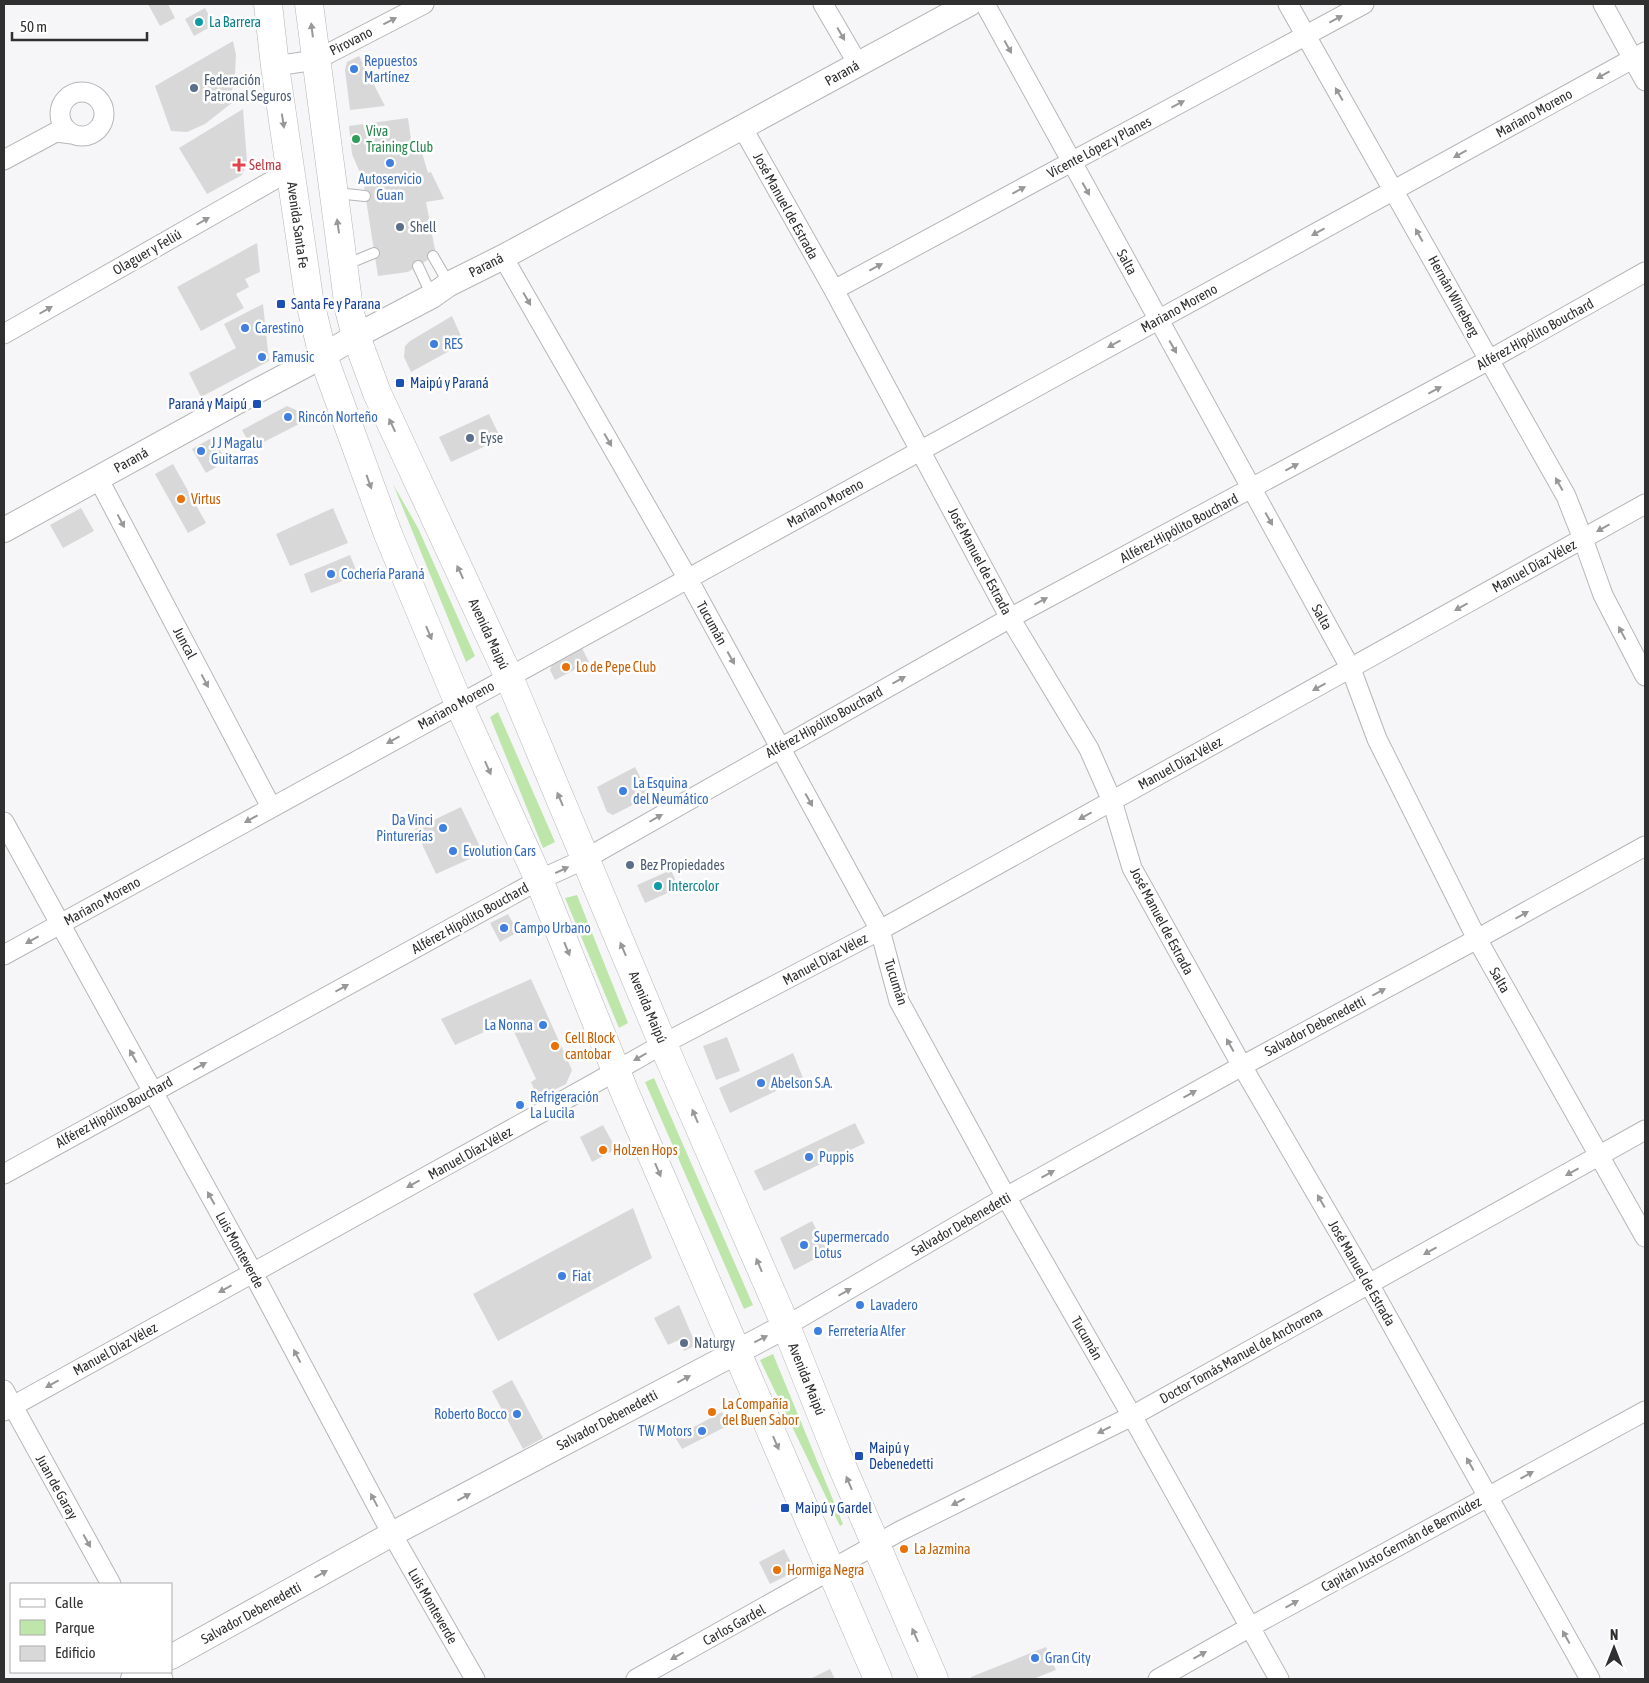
<svg xmlns="http://www.w3.org/2000/svg" width="1649" height="1683" viewBox="0 0 1649 1683" font-family="'Asap Condensed',sans-serif">
<style>
.green{fill:#bfe6aa}
.building{fill:#d8d8d9}
.lines{fill:none;stroke-linecap:round;stroke-linejoin:round}
.service-casing{stroke:#b5b6b7;stroke-width:12}
.minor-casing{stroke:#b5b6b7;stroke-width:21}
.tertiary-casing{stroke:#b5b6b7;stroke-width:26}
.secondary-casing{stroke:#b5b6b7;stroke-width:29}
.service{stroke:#fff;stroke-width:10}
.minor{stroke:#fff;stroke-width:19}
.tertiary{stroke:#fff;stroke-width:24}
.secondary{stroke:#fff;stroke-width:28}
.oneway{fill:#989898}
.culture-dot{fill:#0f9aa8;stroke:#fff;stroke-width:2}
.shop-dot{fill:#3f7fe0;stroke:#fff;stroke-width:2}
.service-dot{fill:#5c6f8a;stroke:#fff;stroke-width:2}
.leisure-dot{fill:#2e9e5b;stroke:#fff;stroke-width:2}
.health-dot{fill:#e0444e;stroke:#fff;stroke-width:2}
.transit-dot{fill:#1a4fb4;stroke:#fff;stroke-width:2}
.food-dot{fill:#e8710a;stroke:#fff;stroke-width:2}
.labels{text-anchor:middle;dominant-baseline:central;stroke-width:5;stroke-linejoin:round;paint-order:stroke}
.culture-label{font-size:14px;fill:#0d838f;stroke:#fff;text-anchor:start}
.street-label{font-size:14px;fill:#303031;stroke:#fff}
.shop-label{font-size:14px;fill:#366cbe;stroke:#fff;text-anchor:start}
.service-label{font-size:14px;fill:#4e5e75;stroke:#fff;text-anchor:start}
.leisure-label{font-size:14px;fill:#27864d;stroke:#fff;text-anchor:start}
.health-label{font-size:14px;fill:#be3a42;stroke:#fff;text-anchor:start}
.transit-label{font-size:14px;fill:#164399;stroke:#fff;text-anchor:start}
.food-label{font-size:14px;fill:#c56008;stroke:#fff;text-anchor:start}
</style>
<rect width="100%" height="100%" fill="#f6f6f8"/>
<path class="green" d="M393,484L418,528L475,656L466,662Z
M498,712L555,842L543,848L490,717Z
M577,895L628,1023L619,1028L565,898Z
M654,1078L753,1305L744,1309L645,1082Z
M773,1354L843,1524L840,1526L760,1360Z"/>
<path class="building" d="M148,4H168L175,18L160,26Z
M205,8L214,25L194,36L185,19Z
M233,41L236,55L235,73L232,90L226,93L233,102L205,124L187,132L171,131L155,86Z
M359,56L385,106L350,110L345,70L347,62Z
M243,109L247,162L242,175L207,194L179,148Z
M408,118L412,147L420,146L428,173L431,172L444,199L426,202L436,255L408,272L378,276L363,180L352,154L349,126Z
M257,243L260,272L245,279L249,287L236,294L244,308L201,331L177,287Z
M263,304L269,361L201,397L189,373L236,348L224,324Z
M452,316L464,343L411,372L404,357L405,346L410,341Z
M287,406L296,410L303,422L252,448L242,430Z
M489,414L501,439L451,462L439,437Z
M213,437L226,461L206,473L192,449Z
M173,464L206,523L188,533L155,474Z
M81,508L94,531L63,548L50,525Z
M333,508L348,543L290,566L276,534Z
M350,555L358,575L311,593L304,574Z
M582,648L589,662L555,680L550,670L552,664Z
M635,767L650,796L613,815L607,812L597,787Z
M461,807L483,853L436,874L415,829Z
M671,870L679,888L645,903L637,885Z
M508,914L518,932L500,942L490,923Z
M531,979L572,1070L566,1084L538,1098L531,1082L536,1079L509,1021L455,1045L441,1019Z
M727,1037L740,1071L716,1080L703,1046Z
M793,1053L803,1078L730,1113L719,1088Z
M855,1123L865,1143L764,1191L754,1171Z
M603,1125L616,1149L592,1162L580,1137Z
M633,1208L652,1258L498,1341L473,1294Z
M812,1221L828,1252L794,1270L780,1238Z
M679,1305L696,1345L684,1351L679,1340L668,1345L654,1318Z
M512,1380L543,1438L523,1449L492,1391Z
M722,1412L729,1425L682,1449L675,1437Z
M784,1549L793,1566L790,1574L770,1584L759,1562Z
M1046,1647L1056,1670L1033,1679H971V1677Z
M830,1669L835,1679H810Z"/>
<g class="lines">
<g class="service-casing">
<path id="service" d="M336,193L365,196
M433,256L449,284
M345,265L374,253
M418,266L432,296"/>
</g>
<g class="minor-casing">
<path id="minor" d="M823,4L858,64
M985,4L1351,669L1377,739L1477,939L1645,1237
M1288,4L1566,496L1583,539L1603,595L1645,676
M1603,4L1645,81
M275,66L316,60L424,4
M60 114a22 22 0 1 1 44 0a22 22 0 1 1-44 0Z
M742,127L834,290L1010,618L1089,749L1112,801L1132,868L1242,1066L1369,1284L1590,1679
M4,160L56,132L72,134
M503,257L688,579L880,930L899,1001L1006,1197L1132,1416L1279,1679
M834,290L1364,4
M4,334L291,170
M98,478L271,807
M4,822L253,1273L392,1534L475,1679
M4,955L1645,52
M4,1174L539,880L585,859L1010,618L1489,360L1645,272
M786,1326L1006,1197L1242,1066L1477,939L1645,846
M4,1390L111,1584
M4,1411L593,1084L663,1044L880,930L1645,504
M159,1672L163,1679
M636,1679L900,1531L1132,1416L1645,1130
M1158,1679L1250,1627L1645,1411"/>
</g>
<g class="tertiary-casing">
<path id="tertiary" d="M4,530L253,393L323,356L356,336L432,296L449,284L503,257L969,4
M171,1657L392,1534L786,1326
M133,1679L146,1672"/>
</g>
<g class="secondary-casing">
<path id="secondary" d="M268,4L275,66L309,298L323,356L388,534L459,704L539,880L625,1093L878,1679
M309,4L349,309L356,336L377,393L509,677L663,1044L786,1326L841,1464L934,1679"/>
</g>
<use href="#service" class="service"/>
<use href="#minor" class="minor"/>
<use href="#tertiary" class="tertiary"/>
<use href="#secondary" class="secondary"/>
</g>
<defs><path id="oneway-solid" d="M-6-.8H1V-3.2L6.5 0L1 3.2V.8H-6Z" transform="scale(1.25)"/></defs>
<g class="oneway">
<use href="#oneway-solid" transform="translate(1336 19) rotate(-28)"/>
<use href="#oneway-solid" transform="translate(390 21) rotate(-27)"/>
<use href="#oneway-solid" transform="translate(312 30) rotate(-97)"/>
<use href="#oneway-solid" transform="translate(841 34) rotate(60)"/>
<use href="#oneway-solid" transform="translate(1008 47) rotate(61)"/>
<use href="#oneway-solid" transform="translate(1603 75) rotate(151)"/>
<use href="#oneway-solid" transform="translate(1339 94) rotate(-120)"/>
<use href="#oneway-solid" transform="translate(1178 104) rotate(-28)"/>
<use href="#oneway-solid" transform="translate(283 121) rotate(81)"/>
<use href="#oneway-solid" transform="translate(1460 154) rotate(151)"/>
<use href="#oneway-solid" transform="translate(1086 189) rotate(61)"/>
<use href="#oneway-solid" transform="translate(1019 190) rotate(-28)"/>
<use href="#oneway-solid" transform="translate(203 221) rotate(-30)"/>
<use href="#oneway-solid" transform="translate(338 226) rotate(-98)"/>
<use href="#oneway-solid" transform="translate(1318 232) rotate(151)"/>
<use href="#oneway-solid" transform="translate(1419 235) rotate(-119)"/>
<use href="#oneway-solid" transform="translate(876 267) rotate(-28)"/>
<use href="#oneway-solid" transform="translate(527 299) rotate(60)"/>
<use href="#oneway-solid" transform="translate(46 310) rotate(-30)"/>
<use href="#oneway-solid" transform="translate(1114 344) rotate(151)"/>
<use href="#oneway-solid" transform="translate(1173 347) rotate(61)"/>
<use href="#oneway-solid" transform="translate(1435 390) rotate(-28)"/>
<use href="#oneway-solid" transform="translate(392 425) rotate(-115)"/>
<use href="#oneway-solid" transform="translate(608 440) rotate(60)"/>
<use href="#oneway-solid" transform="translate(1292 467) rotate(-28)"/>
<use href="#oneway-solid" transform="translate(369 482) rotate(70)"/>
<use href="#oneway-solid" transform="translate(1559 484) rotate(-119)"/>
<use href="#oneway-solid" transform="translate(1269 519) rotate(61)"/>
<use href="#oneway-solid" transform="translate(121 521) rotate(62)"/>
<use href="#oneway-solid" transform="translate(1603 528) rotate(151)"/>
<use href="#oneway-solid" transform="translate(460 572) rotate(-115)"/>
<use href="#oneway-solid" transform="translate(1041 601) rotate(-28)"/>
<use href="#oneway-solid" transform="translate(1461 607) rotate(151)"/>
<use href="#oneway-solid" transform="translate(429 633) rotate(67)"/>
<use href="#oneway-solid" transform="translate(1622 633) rotate(-118)"/>
<use href="#oneway-solid" transform="translate(731 658) rotate(61)"/>
<use href="#oneway-solid" transform="translate(899 680) rotate(-29)"/>
<use href="#oneway-solid" transform="translate(205 681) rotate(62)"/>
<use href="#oneway-solid" transform="translate(1319 687) rotate(151)"/>
<use href="#oneway-solid" transform="translate(393 740) rotate(151)"/>
<use href="#oneway-solid" transform="translate(488 768) rotate(66)"/>
<use href="#oneway-solid" transform="translate(560 799) rotate(-113)"/>
<use href="#oneway-solid" transform="translate(809 800) rotate(61)"/>
<use href="#oneway-solid" transform="translate(1085 816) rotate(151)"/>
<use href="#oneway-solid" transform="translate(656 818) rotate(-30)"/>
<use href="#oneway-solid" transform="translate(251 819) rotate(151)"/>
<use href="#oneway-solid" transform="translate(562 870) rotate(-25)"/>
<use href="#oneway-solid" transform="translate(1522 915) rotate(-29)"/>
<use href="#oneway-solid" transform="translate(32 940) rotate(151)"/>
<use href="#oneway-solid" transform="translate(567 949) rotate(68)"/>
<use href="#oneway-solid" transform="translate(623 949) rotate(-113)"/>
<use href="#oneway-solid" transform="translate(342 988) rotate(-29)"/>
<use href="#oneway-solid" transform="translate(1379 992) rotate(-28)"/>
<use href="#oneway-solid" transform="translate(1230 1045) rotate(-119)"/>
<use href="#oneway-solid" transform="translate(133 1056) rotate(-119)"/>
<use href="#oneway-solid" transform="translate(640 1057) rotate(150)"/>
<use href="#oneway-solid" transform="translate(200 1066) rotate(-29)"/>
<use href="#oneway-solid" transform="translate(1190 1094) rotate(-29)"/>
<use href="#oneway-solid" transform="translate(695 1116) rotate(-113)"/>
<use href="#oneway-solid" transform="translate(658 1170) rotate(67)"/>
<use href="#oneway-solid" transform="translate(1572 1172) rotate(151)"/>
<use href="#oneway-solid" transform="translate(1048 1174) rotate(-29)"/>
<use href="#oneway-solid" transform="translate(413 1184) rotate(151)"/>
<use href="#oneway-solid" transform="translate(211 1198) rotate(-119)"/>
<use href="#oneway-solid" transform="translate(1321 1201) rotate(-120)"/>
<use href="#oneway-solid" transform="translate(1430 1251) rotate(151)"/>
<use href="#oneway-solid" transform="translate(759 1265) rotate(-113)"/>
<use href="#oneway-solid" transform="translate(225 1289) rotate(151)"/>
<use href="#oneway-solid" transform="translate(845 1292) rotate(-30)"/>
<use href="#oneway-solid" transform="translate(761 1339) rotate(-27)"/>
<use href="#oneway-solid" transform="translate(297 1356) rotate(-118)"/>
<use href="#oneway-solid" transform="translate(684 1379) rotate(-28)"/>
<use href="#oneway-solid" transform="translate(52 1384) rotate(151)"/>
<use href="#oneway-solid" transform="translate(1104 1430) rotate(153)"/>
<use href="#oneway-solid" transform="translate(776 1443) rotate(66)"/>
<use href="#oneway-solid" transform="translate(1470 1464) rotate(-119)"/>
<use href="#oneway-solid" transform="translate(1527 1475) rotate(-29)"/>
<use href="#oneway-solid" transform="translate(849 1483) rotate(-113)"/>
<use href="#oneway-solid" transform="translate(464 1497) rotate(-28)"/>
<use href="#oneway-solid" transform="translate(374 1500) rotate(-118)"/>
<use href="#oneway-solid" transform="translate(958 1502) rotate(153)"/>
<use href="#oneway-solid" transform="translate(87 1541) rotate(61)"/>
<use href="#oneway-solid" transform="translate(321 1574) rotate(-29)"/>
<use href="#oneway-solid" transform="translate(1292 1604) rotate(-29)"/>
<use href="#oneway-solid" transform="translate(915 1635) rotate(-114)"/>
<use href="#oneway-solid" transform="translate(1566 1637) rotate(-119)"/>
<use href="#oneway-solid" transform="translate(1200 1655) rotate(-29)"/>
<use href="#oneway-solid" transform="translate(677 1656) rotate(151)"/>
</g>
<g class="culture-dot">
<circle cx="199" cy="22" r="5"/>
<circle cx="658" cy="886" r="5"/>
</g>
<g class="shop-dot">
<circle cx="354" cy="69" r="5"/>
<circle cx="390" cy="163" r="5"/>
<circle cx="245" cy="328" r="5"/>
<circle cx="434" cy="344" r="5"/>
<circle cx="262" cy="357" r="5"/>
<circle cx="288" cy="417" r="5"/>
<circle cx="201" cy="451" r="5"/>
<circle cx="331" cy="574" r="5"/>
<circle cx="623" cy="791" r="5"/>
<circle cx="443" cy="828" r="5"/>
<circle cx="453" cy="851" r="5"/>
<circle cx="504" cy="928" r="5"/>
<circle cx="543" cy="1025" r="5"/>
<circle cx="761" cy="1083" r="5"/>
<circle cx="520" cy="1105" r="5"/>
<circle cx="809" cy="1157" r="5"/>
<circle cx="804" cy="1245" r="5"/>
<circle cx="562" cy="1276" r="5"/>
<circle cx="860" cy="1305" r="5"/>
<circle cx="818" cy="1331" r="5"/>
<circle cx="517" cy="1414" r="5"/>
<circle cx="702" cy="1431" r="5"/>
<circle cx="1035" cy="1658" r="5"/>
</g>
<g class="service-dot">
<circle cx="194" cy="88" r="5"/>
<circle cx="400" cy="227" r="5"/>
<circle cx="470" cy="438" r="5"/>
<circle cx="630" cy="865" r="5"/>
<circle cx="684" cy="1343" r="5"/>
</g>
<circle class="leisure-dot" cx="356" cy="139" r="5"/>
<path class="health-dot" d="M236.5 157.5h5v5h5v5h-5v5h-5v-5h-5v-5h5z"/>
<g class="transit-dot">
<rect x="276" y="299" width="10" height="10" rx="2.5"/>
<rect x="395" y="378" width="10" height="10" rx="2.5"/>
<rect x="252" y="399" width="10" height="10" rx="2.5"/>
<rect x="854" y="1451" width="10" height="10" rx="2.5"/>
<rect x="780" y="1503" width="10" height="10" rx="2.5"/>
</g>
<g class="food-dot">
<circle cx="181" cy="499" r="5"/>
<circle cx="566" cy="667" r="5"/>
<circle cx="555" cy="1046" r="5"/>
<circle cx="603" cy="1150" r="5"/>
<circle cx="712" cy="1412" r="5"/>
<circle cx="904" cy="1549" r="5"/>
<circle cx="777" cy="1570" r="5"/>
</g>
<g class="labels">
<g class="culture-label">
<text x="209" y="22">La Barrera</text>
<text x="668" y="886">Intercolor</text>
</g>
<g class="street-label">
<text transform="translate(351 41) rotate(-27)">Pirovano</text>
<text transform="translate(842 73) rotate(-29)">Paraná</text>
<text transform="translate(1534 113) rotate(-29)">Mariano Moreno</text>
<text transform="translate(1099 147) rotate(-28)">Vicente López y Planes</text>
<text transform="translate(786 206) rotate(61)">José Manuel de Estrada</text>
<text transform="translate(298 225) rotate(82)">Avenida Santa Fe</text>
<text transform="translate(147 252) rotate(-30)">Olaguer y Feliú</text>
<text transform="translate(1127 262) rotate(61)">Salta</text>
<text transform="translate(486 265) rotate(-27)">Paraná</text>
<text transform="translate(1454 296) rotate(61)">Hernán Wineberg</text>
<text transform="translate(1179 308) rotate(-29)">Mariano Moreno</text>
<text transform="translate(1535 334) rotate(-29)">Alférez Hipólito Bouchard</text>
<text transform="translate(131 460) rotate(-29)">Paraná</text>
<text transform="translate(825 503) rotate(-29)">Mariano Moreno</text>
<text transform="translate(1179 528) rotate(-28)">Alférez Hipólito Bouchard</text>
<text transform="translate(980 561) rotate(62)">José Manuel de Estrada</text>
<text transform="translate(1534 566) rotate(-29)">Manuel Díaz Vélez</text>
<text transform="translate(1322 617) rotate(61)">Salta</text>
<text transform="translate(712 623) rotate(61)">Tucumán</text>
<text transform="translate(489 634) rotate(65)">Avenida Maipú</text>
<text transform="translate(185 643) rotate(62)">Juncal</text>
<text transform="translate(456 705) rotate(-29)">Mariano Moreno</text>
<text transform="translate(824 722) rotate(-29)">Alférez Hipólito Bouchard</text>
<text transform="translate(1180 763) rotate(-29)">Manuel Díaz Vélez</text>
<text transform="translate(102 901) rotate(-29)">Mariano Moreno</text>
<text transform="translate(470 918) rotate(-29)">Alférez Hipólito Bouchard</text>
<text transform="translate(1162 921) rotate(62)">José Manuel de Estrada</text>
<text transform="translate(825 959) rotate(-28)">Manuel Díaz Vélez</text>
<text transform="translate(1500 980) rotate(60)">Salta</text>
<text transform="translate(896 982) rotate(72)">Tucumán</text>
<text transform="translate(648 1007) rotate(67)">Avenida Maipú</text>
<text transform="translate(1315 1026) rotate(-28)">Salvador Debenedetti</text>
<text transform="translate(114 1112) rotate(-29)">Alférez Hipólito Bouchard</text>
<text transform="translate(470 1153) rotate(-29)">Manuel Díaz Vélez</text>
<text transform="translate(961 1224) rotate(-30)">Salvador Debenedetti</text>
<text transform="translate(240 1250) rotate(61)">Luis Monteverde</text>
<text transform="translate(1362 1273) rotate(60)">José Manuel de Estrada</text>
<text transform="translate(1087 1338) rotate(60)">Tucumán</text>
<text transform="translate(115 1349) rotate(-29)">Manuel Díaz Vélez</text>
<text transform="translate(1241 1355) rotate(-29)">Doctor Tomás Manuel de Anchorena</text>
<text transform="translate(807 1379) rotate(68)">Avenida Maipú</text>
<text transform="translate(607 1420) rotate(-28)">Salvador Debenedetti</text>
<text transform="translate(57 1487) rotate(61)">Juan de Garay</text>
<text transform="translate(1401 1544) rotate(-29)">Capitán Justo Germán de Bermúdez</text>
<text transform="translate(433 1606) rotate(60)">Luis Monteverde</text>
<text transform="translate(251 1613) rotate(-29)">Salvador Debenedetti</text>
<text transform="translate(734 1625) rotate(-29)">Carlos Gardel</text>
</g>
<g class="shop-label">
<text x="364" y="61">Repuestos<tspan x="364" dy="16">Martínez</tspan></text>
<text x="390" y="179" text-anchor="middle">Autoservicio<tspan x="390" dy="16">Guan</tspan></text>
<text x="255" y="328">Carestino</text>
<text x="444" y="344">RES</text>
<text x="272" y="357">Famusic</text>
<text x="298" y="417">Rincón Norteño</text>
<text x="211" y="443">J J Magalu<tspan x="211" dy="16">Guitarras</tspan></text>
<text x="341" y="574">Cochería Paraná</text>
<text x="633" y="783">La Esquina<tspan x="633" dy="16">del Neumático</tspan></text>
<text x="433" y="820" text-anchor="end">Da Vinci<tspan x="433" dy="16">Pinturerías</tspan></text>
<text x="463" y="851">Evolution Cars</text>
<text x="514" y="928">Campo Urbano</text>
<text x="533" y="1025" text-anchor="end">La Nonna</text>
<text x="771" y="1083">Abelson S.A.</text>
<text x="530" y="1097">Refrigeración<tspan x="530" dy="16">La Lucila</tspan></text>
<text x="819" y="1157">Puppis</text>
<text x="814" y="1237">Supermercado<tspan x="814" dy="16">Lotus</tspan></text>
<text x="572" y="1276">Fiat</text>
<text x="870" y="1305">Lavadero</text>
<text x="828" y="1331">Ferretería Alfer</text>
<text x="507" y="1414" text-anchor="end">Roberto Bocco</text>
<text x="692" y="1431" text-anchor="end">TW Motors</text>
<text x="1045" y="1658">Gran City</text>
</g>
<g class="service-label">
<text x="204" y="80">Federación<tspan x="204" dy="16">Patronal Seguros</tspan></text>
<text x="410" y="227">Shell</text>
<text x="480" y="438">Eyse</text>
<text x="640" y="865">Bez Propiedades</text>
<text x="694" y="1343">Naturgy</text>
</g>
<g class="leisure-label">
<text x="366" y="131">Viva<tspan x="366" dy="16">Training Club</tspan></text>
</g>
<g class="health-label">
<text x="249" y="165">Selma</text>
</g>
<g class="transit-label">
<text x="291" y="304">Santa Fe y Parana</text>
<text x="410" y="383">Maipú y Paraná</text>
<text x="247" y="404" text-anchor="end">Paraná y Maipú</text>
<text x="869" y="1448">Maipú y<tspan x="869" dy="16">Debenedetti</tspan></text>
<text x="795" y="1508">Maipú y Gardel</text>
</g>
<g class="food-label">
<text x="191" y="499">Virtus</text>
<text x="576" y="667">Lo de Pepe Club</text>
<text x="565" y="1038">Cell Block<tspan x="565" dy="16">cantobar</tspan></text>
<text x="613" y="1150">Holzen Hops</text>
<text x="722" y="1404">La Compañía<tspan x="722" dy="16">del Buen Sabor</tspan></text>
<text x="914" y="1549">La Jazmina</text>
<text x="787" y="1570">Hormiga Negra</text>
</g>
</g>
<rect width="1649" height="1683" fill="none" stroke="#303031" stroke-width="10"/>
<rect x="10" y="1583" width="162" height="90" fill="#ffffff" stroke="#acacad"/>
<rect x="20" y="1599" width="25" height="8" fill="#ffffff" stroke="#acacad"/>
<text x="55" y="1608" font-size="15" fill="#303031">Calle</text>
<rect x="20" y="1620" width="25" height="15" fill="#bfe6aa" stroke="#acacad"/>
<text x="55" y="1633" font-size="15" fill="#303031">Parque</text>
<rect x="20" y="1646" width="25" height="15" fill="#d8d8d9" stroke="#acacad"/>
<text x="55" y="1658" font-size="15" fill="#303031">Edificio</text>
<g transform="translate(1614 1648)" stroke="#ffffff" stroke-width="4" paint-order="stroke">
<path d="M0-4L9 19L0 12L-9 19Z" fill="#303031"/>
<text y="-8" font-size="14" font-weight="bold" text-anchor="middle" fill="#303031">N</text>
</g>
<path d="M12 32v8h135v-8" fill="none" stroke="#303031" stroke-width="2.5"/>
<text x="20" y="32" font-size="15" fill="#303031" stroke="#ffffff" stroke-width="4" paint-order="stroke">50 m</text>
</svg>
